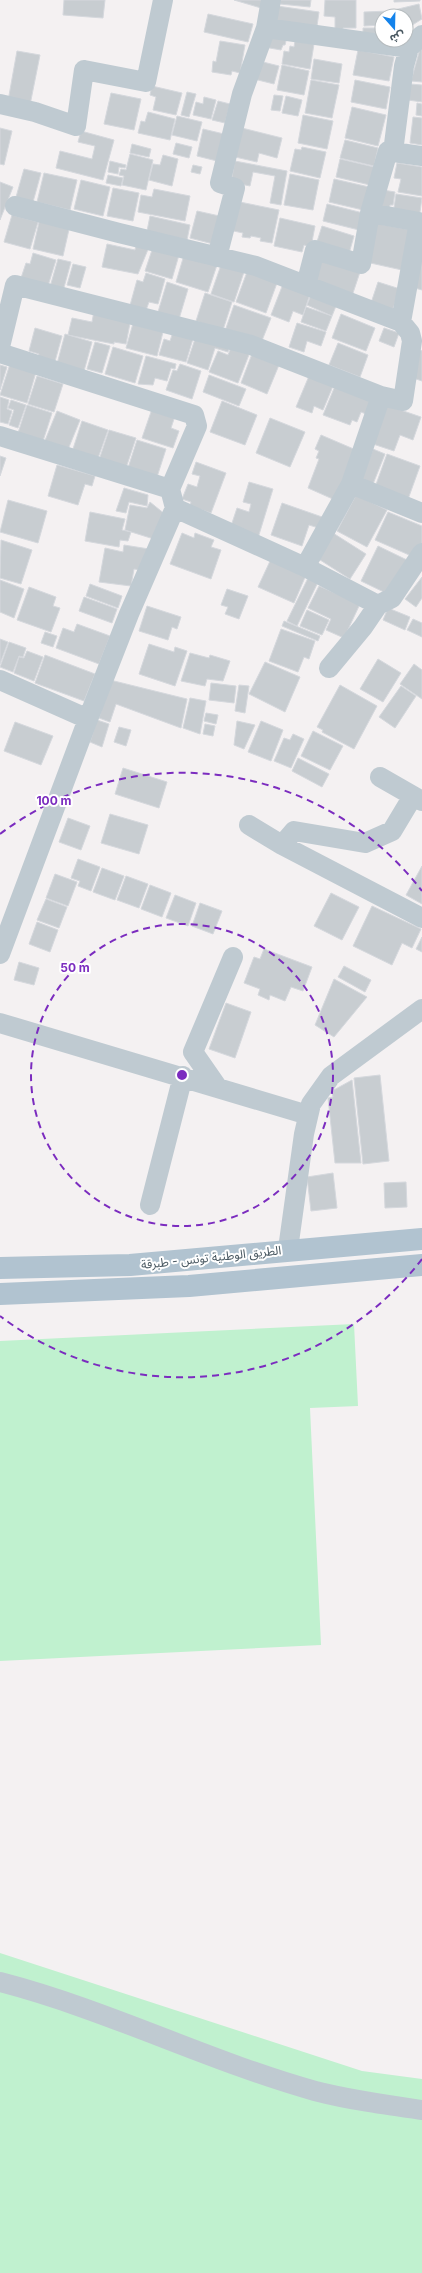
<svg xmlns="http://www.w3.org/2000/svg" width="422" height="2273" viewBox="0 0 422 2273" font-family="Inter,'Noto Sans Arabic',sans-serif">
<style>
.green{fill:#c0f1cf}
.building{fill:#c8cdd1;stroke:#d5d8dd}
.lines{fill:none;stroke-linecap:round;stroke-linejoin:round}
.street{stroke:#bfcad1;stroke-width:20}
.primary{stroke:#b1c3d0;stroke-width:22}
.ring{fill:none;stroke:#7b2cbf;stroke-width:2;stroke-dasharray:7 5}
.labels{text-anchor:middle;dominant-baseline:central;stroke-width:4;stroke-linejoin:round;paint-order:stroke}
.street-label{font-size:12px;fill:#485760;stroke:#fff}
.centre{fill:#7b2cbf;stroke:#fff;stroke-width:2}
.ring-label{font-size:12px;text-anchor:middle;font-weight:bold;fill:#7b2cbf;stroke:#fff;stroke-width:4;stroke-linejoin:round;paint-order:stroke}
</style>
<rect width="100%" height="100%" fill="#f4f1f2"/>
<path class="green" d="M354,1324L358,1406L310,1408L321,1645L0,1661V1341Z
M0,1953L362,2071L422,2079V2273H0Z"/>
<path class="building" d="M64,0H105L103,18L63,15Z
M234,0H263L261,8Z
M280,0H311L310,7L280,4Z
M325,0H356V28H343V35H335V17L324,16Z
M394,0H420V1L394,2Z
M419,4L422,19L406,29V16H391L390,11Z
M277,6L319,12L316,33L274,27Z
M390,11V16H382V25L364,26V12Z
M208,14L253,24L248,42L204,32Z
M363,28H376V38H363Z
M267,33L287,37L285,45H283L281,50L264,47Z
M220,41L245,45L240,73L232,71L231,75L212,72L213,61L216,62Z
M295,41L314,44L310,69L282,64L284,51L289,52L290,46L294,47Z
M420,49H422V82L411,81Z
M358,50L394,57L389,81L353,75Z
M17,51L40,55L30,105L8,101Z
M314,59L342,64L339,83L311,79Z
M259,61L279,66L274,84L254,79Z
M282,65L309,71L304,95L277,90Z
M311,80L339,85L332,118L305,113Z
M355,80L390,87L386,109L351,102Z
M410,84L422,85V102L408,100Z
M152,86L182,93L176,115L153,110L156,97L150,95Z
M187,92L196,94L189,117L181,115Z
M111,93L141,99L134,130L104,124Z
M274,95L283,96L280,111L271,110Z
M286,96L302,100L298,116L282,113Z
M204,97L216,100L211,119L193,115L196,102L203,104Z
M218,101L230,104L225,123L212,120Z
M417,103L422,104V116L416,115Z
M352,107L386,115L378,146L345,138Z
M148,112L175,119L170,140L138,133L141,121L145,122Z
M303,115L333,121L327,149L298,143Z
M177,116L202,122L197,141L172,135Z
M413,117L422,118V145L410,143Z
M0,128L12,131L4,165L0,164Z
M242,128L282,138L277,158L259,153L257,162L235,157Z
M203,129L224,134L217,161L197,156Z
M81,131L114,140L103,180L56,168L60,151L92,159L95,146L78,142Z
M345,140L378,148L374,166L340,158Z
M176,143L192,147L189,158L173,154Z
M132,144L151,149L149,157L130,153Z
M302,147L326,152L320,178L290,171L295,149L301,150Z
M130,154L153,160L146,190L122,185L124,176L119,175L121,169L126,170Z
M163,155L178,159L172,186L149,180L153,164L160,165Z
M340,159L374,167L370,185L336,177Z
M110,161L126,165L125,168L119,167L118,174L108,172Z
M235,161L287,171L281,205L270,203L275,176L253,172L250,186L231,182Z
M397,163L422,167V196L398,192L401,179L394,178Z
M193,165L202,167L200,174L191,172Z
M24,169L41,173L33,202L16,197Z
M44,173L77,180L70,210L37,202Z
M290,174L319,180L313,210L284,205Z
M108,175L123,178L121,186L106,183Z
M334,179L369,187L363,210L329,202Z
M81,180L110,187L103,216L74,209Z
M0,182L13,187L0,220Z
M113,188L139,193L133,221L107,216Z
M154,189L190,196L185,221L138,212L141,195L152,197Z
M383,190L395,192L393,205H390L388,214L381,213Z
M396,194L422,198L419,219L394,208Z
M235,201L279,210L272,243L260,241L261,238L251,236L250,238L242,237L243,233L229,230Z
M327,204L363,213L359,230L323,221Z
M197,211L224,217L217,245L190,238Z
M12,215L38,222L30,249L4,242Z
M150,216L190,225L187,240L147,231Z
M40,218L70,225L63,256L33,249Z
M280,218L315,226L311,247L304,245L302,252L274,246Z
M374,223L411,230L402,270L366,262Z
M322,226L354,236L348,257L315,248Z
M107,244L135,250L136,245L149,247L138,274L102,267Z
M153,247L179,255L172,279L145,271Z
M33,253L56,260L47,289L20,281L26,263L30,264Z
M184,255L217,265L208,292L176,282Z
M321,256L361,269L352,296L311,283Z
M58,259L71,262L63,291L50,287Z
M222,262L245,269L234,302L211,294Z
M420,262H422V290L411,287Z
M73,264L86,267L80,288L67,285Z
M247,272L277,283L266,313L236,302Z
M146,273L165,279L158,304L149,302L145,313L129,309L137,280L143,282Z
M167,282L188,289L179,319L158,312Z
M378,282L400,289L391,314L370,306Z
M283,284L310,294L303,315L293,311L289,322L271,315Z
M205,293L232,302L223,330L196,321Z
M311,295L336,306L332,316L307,305Z
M234,305L271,318L261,343L225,331Z
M306,307L332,316L326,331L301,322Z
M94,311L131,318L126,344L114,342V344L68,335L72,318L92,322Z
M341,314L375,328L366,351L332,338Z
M134,320L164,328L157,356L126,348Z
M297,323L326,332L321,346L307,341L304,352L289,347Z
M175,326L195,332L186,362L159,355L164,339L170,341Z
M35,328L62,336L54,365L37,360L39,354L29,351Z
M384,328L399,333L394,347L379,341Z
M197,333L230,344L228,352L215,348L208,370L187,363Z
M65,334L92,342L84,371L57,364Z
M95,342L110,346L102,373L87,369Z
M338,343L368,355L360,377L329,365Z
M232,345L250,352L238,383L209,372L218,351L228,355Z
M113,347L143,356L135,383L105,374Z
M420,350L422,351V381L410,377Z
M252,354L279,365L267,394L241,383Z
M146,356L176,364L175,369L171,368L167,381L155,378L153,385L138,384Z
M10,364L36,372L27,403L0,395Z
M180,364L201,371L192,399L166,390L173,370L177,371Z
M0,365L7,367L0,390Z
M209,375L246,389L239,406L203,392Z
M37,376L63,384L54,412L28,404Z
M309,376L333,386L323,410L314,406L312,413L296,407Z
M335,386L371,401L366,414L361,412L357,422L352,420L350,425L323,415Z
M0,397L9,400L7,409L12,411L8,424L0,422Z
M11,400L26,405L18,428L9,425L14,410L8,408Z
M222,401L257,415L245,445L210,432Z
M383,404L421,417L413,440L400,435L394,451L370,443Z
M27,405L52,413L43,441L18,433Z
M152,409L175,416L171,428L179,431L173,448L142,438Z
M57,411L80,420L67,452L44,443Z
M270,418L305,432L290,467L256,453Z
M82,421L108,430L97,461L72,452Z
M109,430L136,438L126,468L99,460Z
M321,435L356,450L335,500L308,488L319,459L316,458L319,451L315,449Z
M137,440L166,449L157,477L128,468Z
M373,449L385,454L373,484L361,480Z
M387,454L420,466L407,502L374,490Z
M0,456L6,458L0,476Z
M196,462L226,473L211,513L190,506L191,502L182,499L188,484L197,487L200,476L192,474Z
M57,465L95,476L92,486L85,484L78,505L48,496Z
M249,482L273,489L258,538L230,529L237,508L249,512L251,504L243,502Z
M124,488L148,495L147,506L129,502L126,513L116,511Z
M356,495L387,510L367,547L337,531Z
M8,500L47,511L38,543L0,532Z
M150,502L166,515L157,540L125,530L130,505L147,508Z
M282,503L325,518L322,529L309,525L302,546L271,535Z
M90,512L125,519L122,530L131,532L128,541L120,540L119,547L85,541Z
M388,512L422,526V545L416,558L375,540Z
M182,533L194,538L195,533L214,540L211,547L221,550L211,579L170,564Z
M333,533L366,554L350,579L317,558Z
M1,540L32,550L21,584L0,578Z
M124,545L149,549L140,570L134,569L131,586L99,582L105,548L123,552Z
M378,546L407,560L390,595L361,581Z
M271,559L306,575L294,603L258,587Z
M309,576L319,580L297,626L287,621Z
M422,577V598L416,607L405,599Z
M0,580L24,589L14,618L0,612Z
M90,584L122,596L118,608L86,596Z
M319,586L360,604L344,638L326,630L331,619L308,608Z
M29,587L56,597L53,606L60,608L51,632L17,620Z
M227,589L248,596L239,619L225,614L228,607L221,605Z
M84,597L117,609L112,623L79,611Z
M147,606L181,617L177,629L172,627L168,640L139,631Z
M388,608L410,617L405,630L383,620Z
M307,610L329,620L322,635L300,626Z
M413,619L422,623V637L407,630Z
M284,621L320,636L318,641L282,626Z
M77,624L110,636L99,664L56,648L63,628L74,632Z
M281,629L315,641L309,659L304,657L298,672L269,661Z
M45,632L57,636L53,647L41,643Z
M0,639L8,642L0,664Z
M9,642L26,648L23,657L19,656L13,672L0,667Z
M149,644L174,652L175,647L187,651L175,686L139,674Z
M27,651L43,657L34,681L14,673L19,657L24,658Z
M190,653L209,658L210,655L230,661L223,681L207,679L205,686L181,681Z
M45,655L95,674L84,701L35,683Z
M378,659L401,673L383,702L360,689Z
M265,662L300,677L285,712L249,694Z
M414,664L422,670V699L400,684Z
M110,680L187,699L181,728L116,704L110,722L99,718Z
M211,683L236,686L234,703L209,700Z
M239,685L249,686L245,713L235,711Z
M340,685L377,706L354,749L322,732L323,730L317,727Z
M401,686L416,696L395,728L379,717Z
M190,698L206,701L200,734L183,728Z
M206,713L218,715L216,724L204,721Z
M97,720L109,724L102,747L90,742Z
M237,721L255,725L244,749L234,745Z
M261,721L283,730L271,761L248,752Z
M15,722L53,736L41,765L4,751Z
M205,724L215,726L213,736L203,734Z
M119,727L131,730L126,746L114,742Z
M313,731L343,746L330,770L301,756Z
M293,734L304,739L291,768L274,761L284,738L290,740Z
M298,758L329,774L322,787L292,771Z
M123,768L167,782L159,808L115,794Z
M110,814L148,825L139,854L101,843Z
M68,818L90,826L81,850L59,842Z
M78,859L100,867L91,891L78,886L80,881L71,878Z
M422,866V904L406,895Z
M102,868L124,876L115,900L93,892Z
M55,874L77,882L68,906L46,898Z
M126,876L148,884L139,908L117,900Z
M150,885L171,893L162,917L141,909Z
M331,893L359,907L342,940L314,926Z
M175,895L196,903L188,926L166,918Z
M46,899L67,907L59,928L37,920Z
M200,903L222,911L213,934L192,926Z
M372,906L421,929L412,948L402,943L392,965L353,946Z
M37,922L58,930L50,952L29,944Z
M422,937V952L416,949Z
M264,949L312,967L303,991L291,987L285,1001L270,995L269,1000L258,995L260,989L244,983L254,957L260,959Z
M19,962L39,968L34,985L14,980Z
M344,966L371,980L365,992L338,977Z
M334,979L367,997L334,1037L315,1025Z
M226,1003L251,1012L235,1058L209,1049Z
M380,1075L389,1161L363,1164L354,1078Z
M352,1080L361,1163H335L328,1098L333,1097L332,1091Z
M333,1173L337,1208L311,1211L307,1177Z
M406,1182L407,1207L385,1208L384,1183Z"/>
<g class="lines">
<path class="street" d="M271,0L266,28L409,48
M422,35L409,48L404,66L393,152L422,156
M0,104L35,112L76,126L84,70L146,82L163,0
M393,152L388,151L370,213L419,222
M15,206L119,233L256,266L401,322L410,333L412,341L403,401L381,396L351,484L305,567
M217,257L235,188L220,183L242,94L266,28
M306,285L315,250L361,264L370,213
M401,322L419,222L422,223
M0,347L15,285L251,345L381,396
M0,353L194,415L197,426L170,489
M0,436L170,489L175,508L305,567L378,605L363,627L329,668
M351,484L422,513
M378,605L392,598L422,553
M0,680L88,719L0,954
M88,719L129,614L175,508
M380,777L422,801
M249,825L282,845L422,918
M282,845L294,831L365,843L392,831L413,796
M0,1023L308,1115
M218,1088L193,1052L233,957
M150,1205L183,1076
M288,1249L304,1134L311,1104L331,1076L422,1009
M0,1982C108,2010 208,2061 315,2091C350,2100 386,2105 422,2110"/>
<path class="primary" d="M0,1268L130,1265L422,1239
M0,1294L189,1286L422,1265"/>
</g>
<g class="ring">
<circle cx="182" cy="1075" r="151"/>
<path d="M422 1259A302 302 0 0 1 0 1316M0 834A302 302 0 0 1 422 891"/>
</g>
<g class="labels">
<g class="street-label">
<text transform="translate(211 1257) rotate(-6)">الطريق الوطنية تونس - طبرقة</text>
</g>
</g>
<circle cx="182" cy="1075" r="6" class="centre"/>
<g class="ring-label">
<text x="54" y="805">100 m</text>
<text x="75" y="972">50 m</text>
</g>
<g transform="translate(394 28) rotate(160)"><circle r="19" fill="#ffffff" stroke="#b6bcbf"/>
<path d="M0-3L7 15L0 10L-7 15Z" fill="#1483eb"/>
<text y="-6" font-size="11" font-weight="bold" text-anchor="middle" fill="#485760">ش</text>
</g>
</svg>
